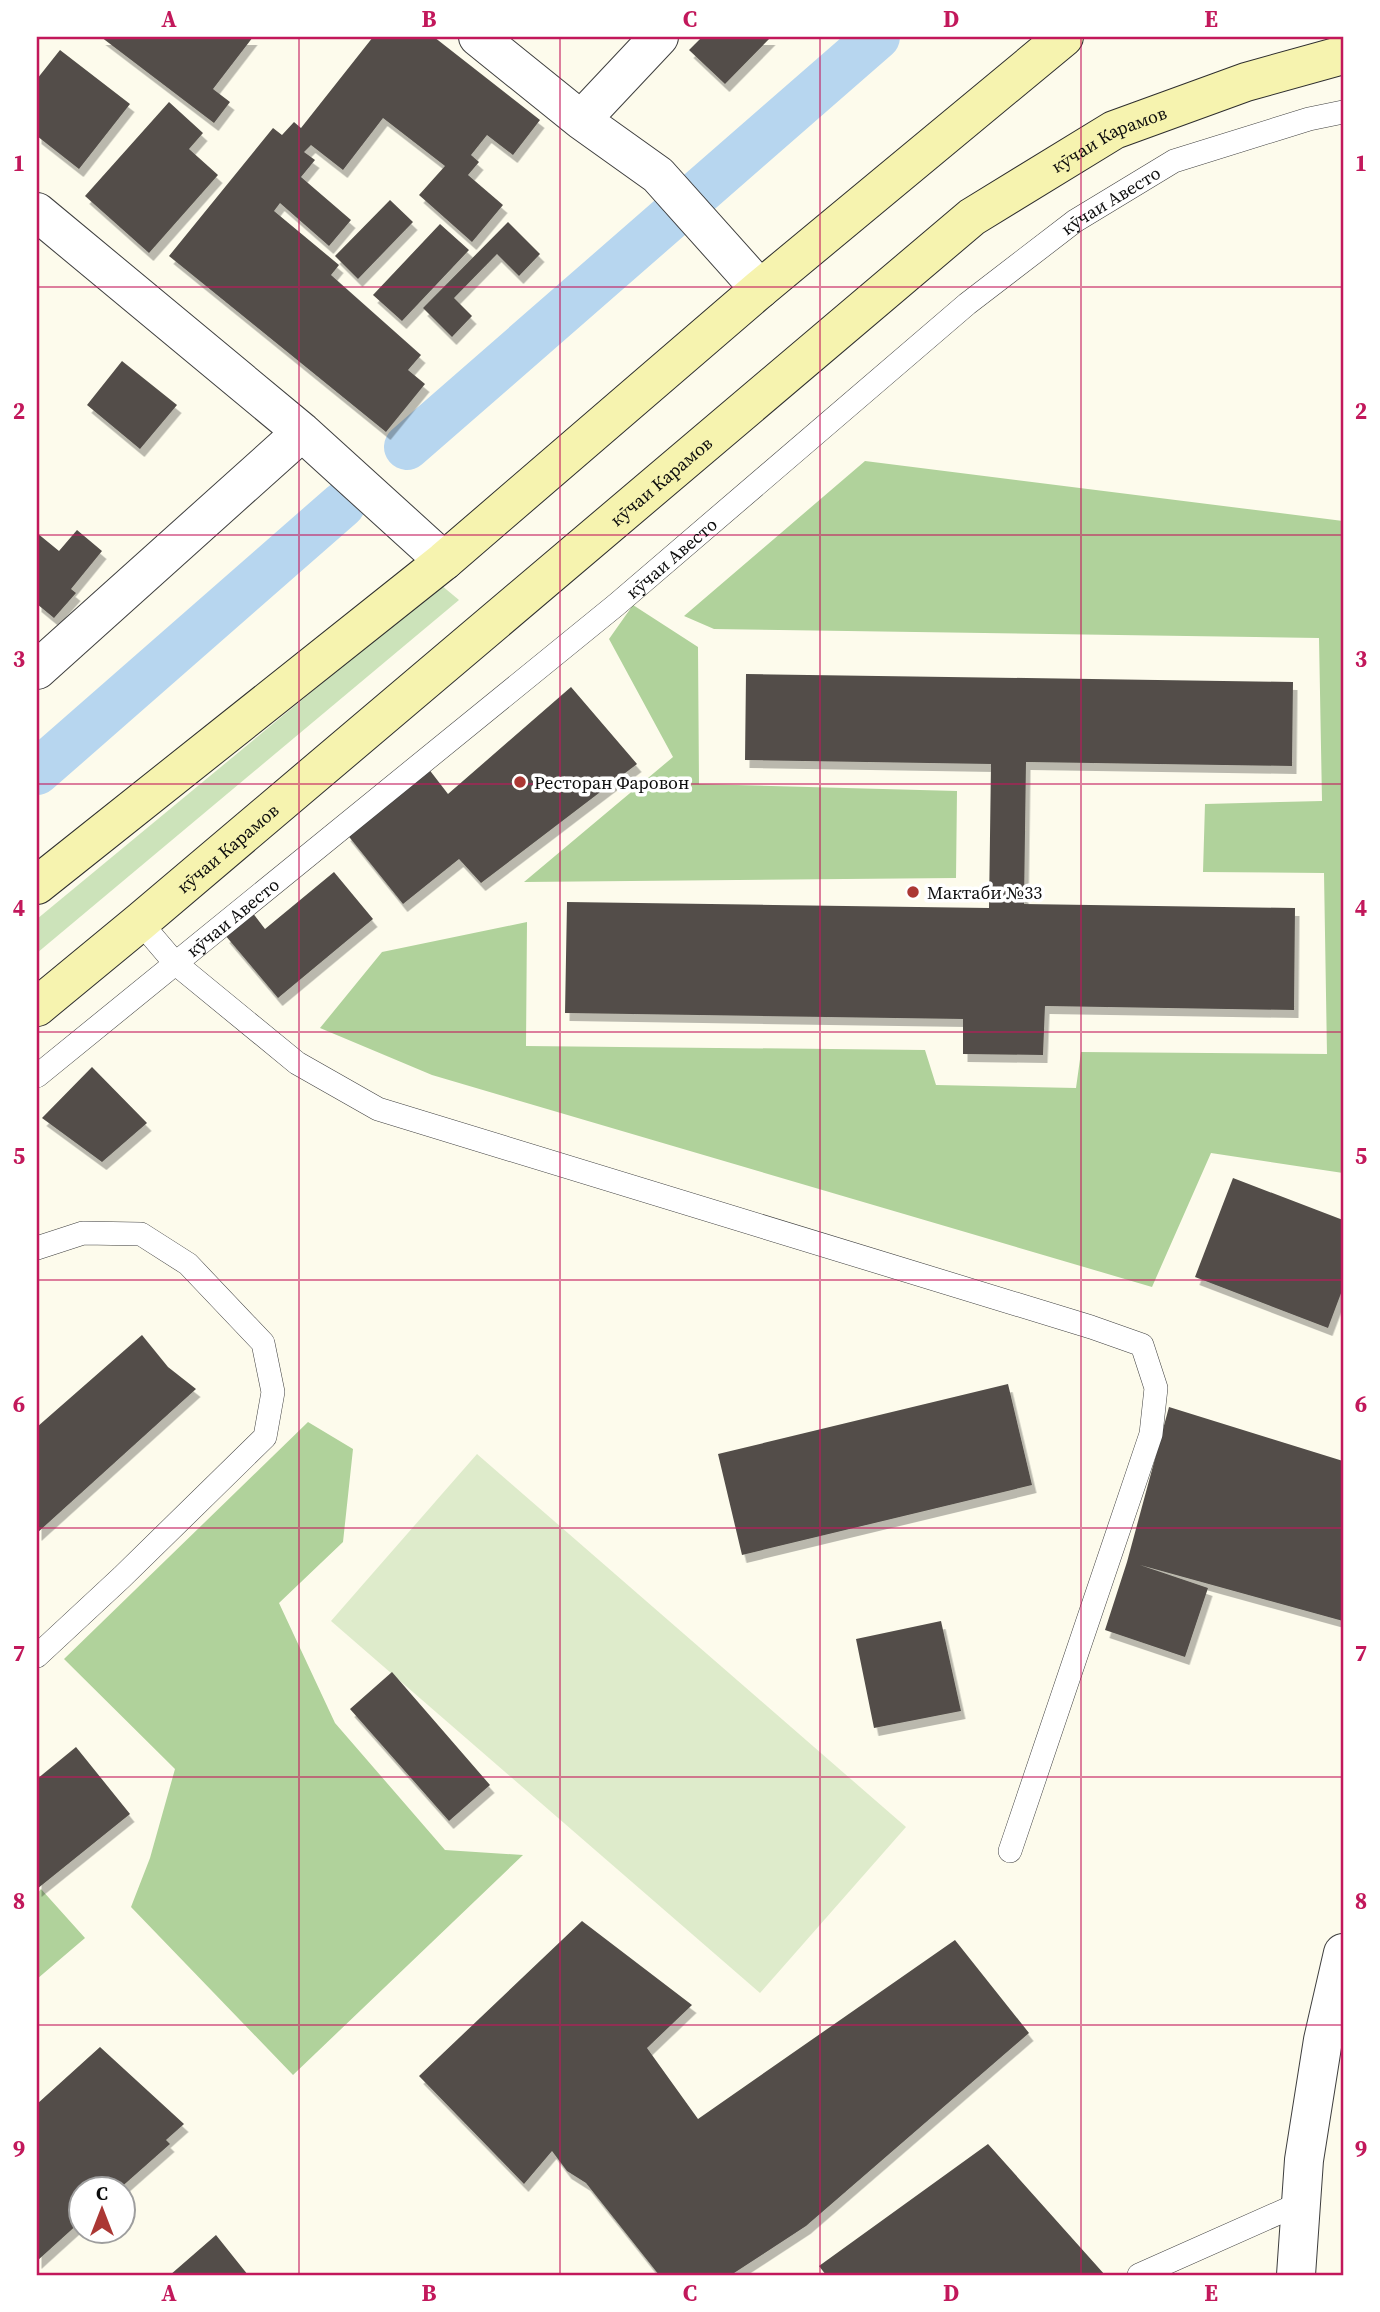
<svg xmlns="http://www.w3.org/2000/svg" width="1380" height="2312" viewBox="0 0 1380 2312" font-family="'Source Serif 4',serif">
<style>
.green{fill:#cce3ba}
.forest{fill:#b0d29b}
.pitch{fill:#deebcb}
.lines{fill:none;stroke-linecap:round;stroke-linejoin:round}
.canal{stroke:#b7d6ef;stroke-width:46}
.building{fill:#534e49;filter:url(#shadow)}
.service-casing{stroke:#3f3f3f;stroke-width:24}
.minor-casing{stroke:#3f3f3f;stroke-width:40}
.secondary-casing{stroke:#2e2e2e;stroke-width:40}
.service{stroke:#fff;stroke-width:23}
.minor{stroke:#fff;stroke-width:38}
.secondary{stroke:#f6f3af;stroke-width:38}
.grid{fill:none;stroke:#c2185b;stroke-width:2;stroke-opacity:0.55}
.poi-dot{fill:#ab3734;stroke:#fff;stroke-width:2.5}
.labels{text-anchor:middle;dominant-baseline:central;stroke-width:7;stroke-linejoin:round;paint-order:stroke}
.street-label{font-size:18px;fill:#0c0c0c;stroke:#fff}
.poi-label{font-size:18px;fill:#0c0c0c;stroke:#fff;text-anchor:start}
.neatline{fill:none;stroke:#c2185b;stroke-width:2.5}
.grid-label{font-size:23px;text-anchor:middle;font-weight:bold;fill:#c2185b}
</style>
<defs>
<filter id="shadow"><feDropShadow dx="4.5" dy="8" stdDeviation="0" flood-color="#0004"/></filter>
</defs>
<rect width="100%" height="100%" fill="#fdfbec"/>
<path class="green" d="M441,585L459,600L37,953V919Z"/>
<path class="forest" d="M865,461L1343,521V1173L1211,1153L1152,1287L432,1075L320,1028L382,952L527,922L526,1046L925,1050L936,1085L1076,1088L1081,1052L1327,1054L1324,873L1203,872L1205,804L1322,801L1319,638L714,629L684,616Z
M633,605L698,647L699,784L957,791L956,878L524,882L673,757L609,639Z
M308,1422L353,1449L343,1542L279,1603L335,1723L445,1850L523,1855L293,2075L131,1907L150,1858L175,1769L64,1659Z
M41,1889L85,1938L37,1979V1894Z"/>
<path class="pitch" d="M477,1454L906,1827L760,1993L331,1621Z"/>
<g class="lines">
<path class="canal" d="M407,447L877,37
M37,772L342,505"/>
</g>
<path class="building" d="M101,37H253L213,89L230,102L214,123Z
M373,37H434L540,120L513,155L487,135L471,155L479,162L468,175L503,205L472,242L419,195L445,166L383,118L343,170L311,145L304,152L315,160L301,177L351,220L329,246L280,203L274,211L339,265L331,275L421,355L408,370L425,384L386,432L169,256L273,128L282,135L294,122L301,128Z
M702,37H771L725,84L689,50Z
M60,50L130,104L79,169L37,136V79Z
M169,102L203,133L189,149L218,175L149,253L85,196Z
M390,200L413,222L358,279L335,256Z
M508,222L540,254L519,276L497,254L454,298L472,316L452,337L423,308Z
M440,224L469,250L402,321L373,295Z
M122,361L177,405L140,449L87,405Z
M77,530L102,551L71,589L76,593L54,618L37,604V533L59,551Z
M746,674L1293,682L1292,766L1026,762L1024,904L1295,908L1294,1010L1045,1006L1043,1055L963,1054V1019L565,1013L567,902L989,908L991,764L745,760Z
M571,687L637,764L481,883L459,859L403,904L346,833L428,768L448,794Z
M334,872L373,919L278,998L225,935L252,912L265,929Z
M92,1067L147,1123L102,1162L42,1118Z
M1233,1178L1343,1220V1288L1328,1328L1195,1277Z
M142,1335L168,1367L196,1389L37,1533V1427Z
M1008,1384L1032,1485L742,1555L718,1454Z
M1169,1407L1343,1461V1621L1140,1565L1208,1588L1185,1657L1105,1630L1127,1562Z
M941,1621L961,1711L874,1728L856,1639Z
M392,1672L490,1785L449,1821L350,1709Z
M76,1747L130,1814L37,1889V1779Z
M582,1921L692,2005L647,2048L698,2119L955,1940L1029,2033L806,2226L731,2275H659L586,2183L567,2171L552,2151L524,2184L419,2076Z
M100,2047L184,2124L166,2140L170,2144L118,2190H80V2222L37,2261V2104Z
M988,2144L1105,2275H826L819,2266Z
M216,2235L248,2275H170Z"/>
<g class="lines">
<g class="service-casing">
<g id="service">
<path d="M140,922L175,963L297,1063L378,1109L1091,1327L1142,1345L1156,1388L1151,1434L1010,1851"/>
<path id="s1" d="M37,1076L616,605L967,304L1075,221L1174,161L1309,119L1343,112"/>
<path d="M37,1248L83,1233L141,1234L188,1264L263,1343L273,1392L265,1437L122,1577L37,1656"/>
<path d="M1139,2275L1301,2203"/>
</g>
</g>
<g class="minor-casing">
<path id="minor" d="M478,37L581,120L658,175L760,289
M581,120L659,37
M37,212L302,432L444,561
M37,670L302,432
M1296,2275L1304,2160L1323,2040L1343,1953"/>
</g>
<g class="secondary-casing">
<g id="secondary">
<path d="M37,885L444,561L760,289L1064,37"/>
<path id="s2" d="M37,1007L140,922L972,217L1114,130L1246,82L1343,55"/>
</g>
</g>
<use href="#service" class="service"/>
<use href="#minor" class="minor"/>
<use href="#secondary" class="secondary"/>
</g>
<path class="grid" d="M299,37V2275M560,37V2275M820,37V2275M1081,37V2275M37,287H1343M37,535H1343M37,784H1343M37,1032H1343M37,1280H1343M37,1528H1343M37,1777H1343M37,2025H1343"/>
<g class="poi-dot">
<circle cx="520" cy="782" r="7"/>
<circle cx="913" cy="892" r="7"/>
</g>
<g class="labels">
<g class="street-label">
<text stroke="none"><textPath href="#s2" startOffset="1382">кӯчаи Карамов</textPath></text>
<text stroke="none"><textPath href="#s1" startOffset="1386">кӯчаи Авесто</textPath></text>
<text stroke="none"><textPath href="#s2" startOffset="816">кӯчаи Карамов</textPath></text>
<text stroke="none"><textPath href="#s1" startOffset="819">кӯчаи Авесто</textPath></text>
<text stroke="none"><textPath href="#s2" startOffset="248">кӯчаи Карамов</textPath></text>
<text stroke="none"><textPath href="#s1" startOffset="252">кӯчаи Авесто</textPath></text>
</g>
<g class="poi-label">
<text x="534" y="782">Ресторан Фаровон</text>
<text x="927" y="892">Мактаби №33</text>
</g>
</g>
<rect width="1380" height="2312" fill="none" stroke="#ffffff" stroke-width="77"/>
<g transform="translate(102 2210)"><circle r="33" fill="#ffffff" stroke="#9e9e9e" stroke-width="2"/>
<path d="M0-5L12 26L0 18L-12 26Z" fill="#ab3734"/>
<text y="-10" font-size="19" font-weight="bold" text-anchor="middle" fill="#0c0c0c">С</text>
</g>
<rect x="38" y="38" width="1304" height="2236" class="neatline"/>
<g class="grid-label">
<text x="169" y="27">A</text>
<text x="429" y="27">B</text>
<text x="690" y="27">C</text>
<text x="951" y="27">D</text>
<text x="1211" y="27">E</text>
<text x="19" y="171">1</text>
<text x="1361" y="171">1</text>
<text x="19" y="419">2</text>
<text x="1361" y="419">2</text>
<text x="19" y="667">3</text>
<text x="1361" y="667">3</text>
<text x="19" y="916">4</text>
<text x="1361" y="916">4</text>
<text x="19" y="1164">5</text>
<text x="1361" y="1164">5</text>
<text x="19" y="1412">6</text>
<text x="1361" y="1412">6</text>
<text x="19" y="1661">7</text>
<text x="1361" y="1661">7</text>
<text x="19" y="1909">8</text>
<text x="1361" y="1909">8</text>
<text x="19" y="2157">9</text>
<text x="1361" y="2157">9</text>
<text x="169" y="2301">A</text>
<text x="429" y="2301">B</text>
<text x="690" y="2301">C</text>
<text x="951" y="2301">D</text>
<text x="1211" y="2301">E</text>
</g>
</svg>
